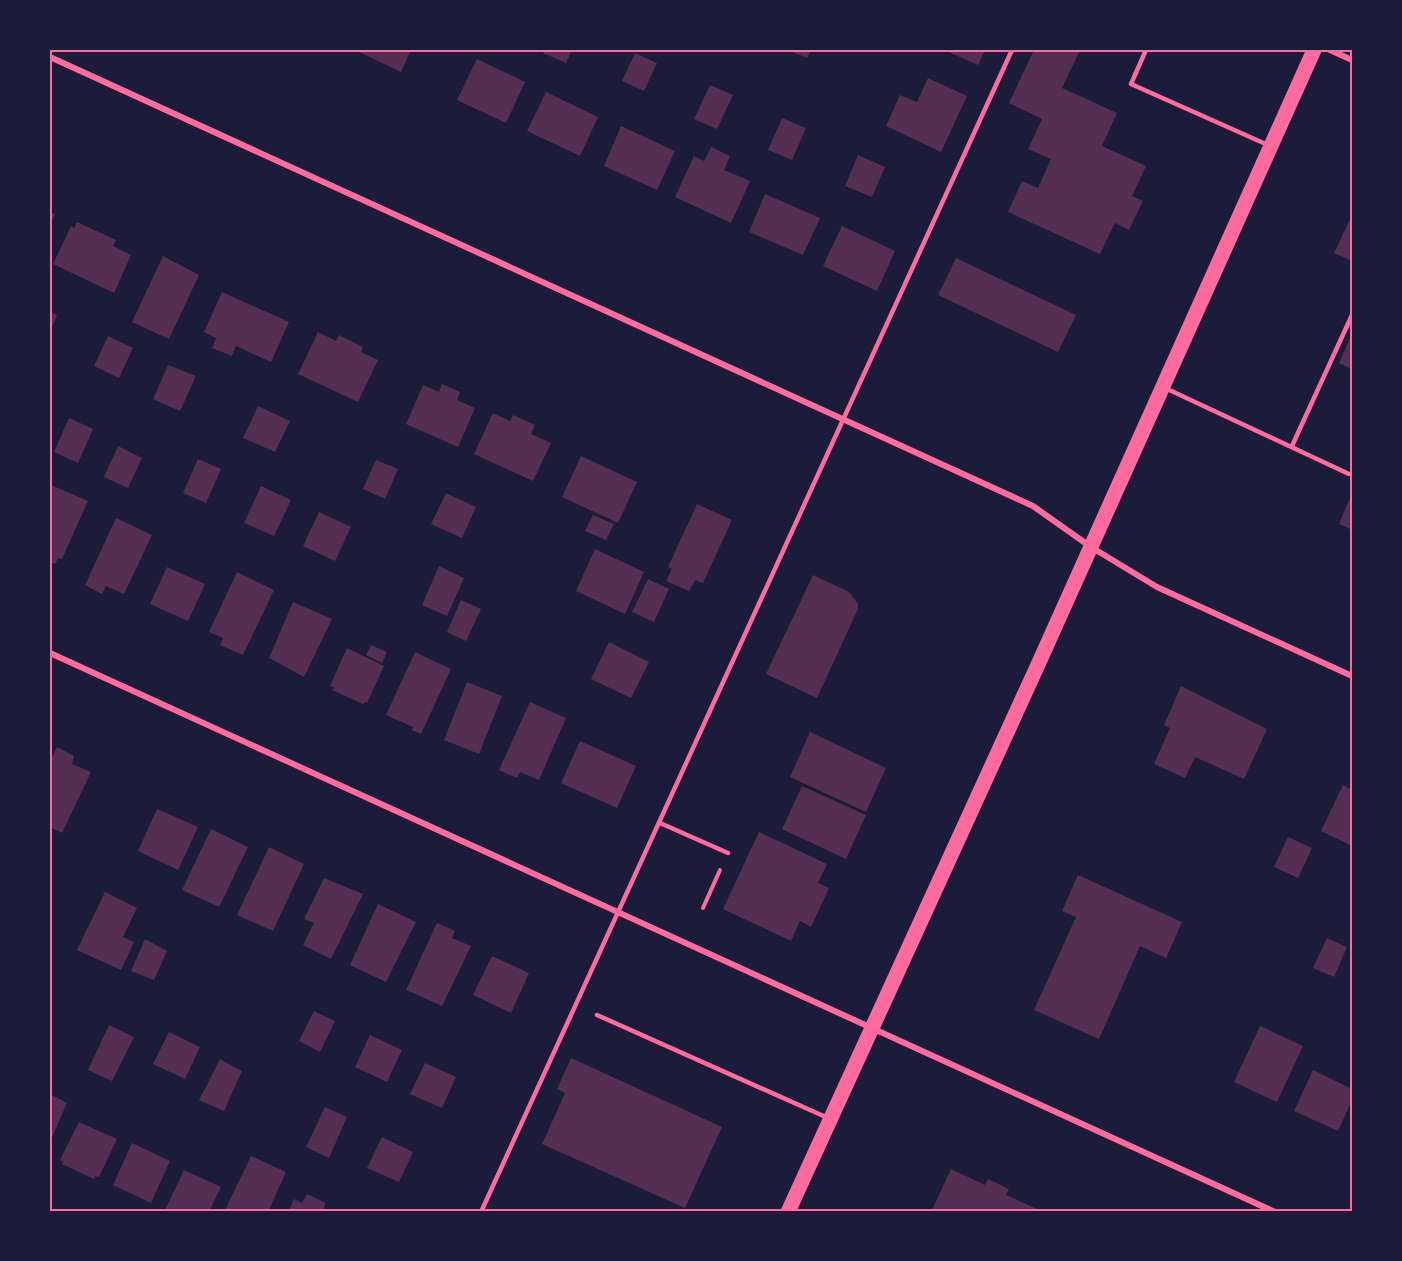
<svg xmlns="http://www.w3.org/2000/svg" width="1402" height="1261" viewBox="0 0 1402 1261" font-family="Rubik,sans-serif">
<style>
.building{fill:#542f53}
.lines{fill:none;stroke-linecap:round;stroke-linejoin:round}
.path{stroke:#ff6b9d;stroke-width:4}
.service{stroke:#ff6b9d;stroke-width:4.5}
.minor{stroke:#ff6b9d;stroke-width:6}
.primary{stroke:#ff6b9d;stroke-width:15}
.neatline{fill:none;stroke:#ff6b9d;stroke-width:2}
</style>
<rect width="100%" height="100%" fill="#1b1b3a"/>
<path class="building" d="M355,50H411L401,72Z
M545,50H572L566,63L543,53Z
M788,50H811L807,58Z
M944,50H985L978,65Z
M1034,50H1080L1062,88L1117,113L1102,146L1146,166L1132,196L1143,201L1129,230L1115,223L1100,254L1008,212L1022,181L1038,188L1051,159L1028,149L1042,119L1009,103Z
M635,53L657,63L644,91L622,81Z
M477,59L525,82L506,123L457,100Z
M928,78L967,96L941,152L886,126L900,95L917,102Z
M710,85L733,95L717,129L694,119Z
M546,92L598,117L580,156L527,131Z
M782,118L806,128L792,160L768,150Z
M621,126L675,151L657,190L604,166Z
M711,147L730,156L724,170L750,181L731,223L675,197L694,156L704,161Z
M858,155L885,167L872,197L845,186Z
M765,194L820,218L803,255L749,232Z
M50,212L55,214L50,225Z
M1352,215V261L1334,253Z
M77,222L116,240L113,246L131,255L114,293L53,264L71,226L74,228Z
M842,226L895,251L877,291L823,266Z
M163,256L199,275L169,339L132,322Z
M956,258L1076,315L1058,352L938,295Z
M222,292L289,322L271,362L236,346L232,356L212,348L216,338L204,332Z
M50,312L57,315L50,332Z
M318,332L336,341L339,335L363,347L361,352L378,360L358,402L298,374Z
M1352,333V369L1339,363Z
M108,336L133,348L119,378L94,366Z
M168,365L196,376L180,411L153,399Z
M442,384L460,392L457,400L475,408L458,447L406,424L423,385L439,392Z
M258,406L290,421L275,452L243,438Z
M493,413L510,421L513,415L535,425L531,434L551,443L533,481L474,454Z
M69,418L93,429L78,463L54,452Z
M118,446L142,458L128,488L104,477Z
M581,456L637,482L618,523L562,497Z
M198,459L221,469L206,503L183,493Z
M376,460L398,469L385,499L363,489Z
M51,485L88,501L62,559L58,558L55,564L50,562Z
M261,486L291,500L274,536L244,523Z
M446,493L476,507L462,538L431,524Z
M1352,493V530L1339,524Z
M697,504L732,520L703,583L695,580L689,591L666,581L672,569L668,567Z
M319,512L351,527L335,561L303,546Z
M593,515L614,524L606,540L585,531Z
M116,518L152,535L124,594L106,586L102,594L85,585Z
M595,549L644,572L625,614L576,591Z
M439,566L464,578L447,616L422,605Z
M167,567L205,584L188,621L150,604Z
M237,572L274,590L243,655L220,645L223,638L209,632Z
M813,575L849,592L858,604V609L817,698L766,674Z
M648,579L669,589L654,622L632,612Z
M461,600L481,609L466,641L447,632Z
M293,602L332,619L304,677L269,658Z
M609,642L649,662L631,698L591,679Z
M371,645L387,652L382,663L366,655Z
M347,648L384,666L367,703L365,702L363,704L332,690L334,687L330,686Z
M415,652L451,669L421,734L412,730L413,727L386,715Z
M467,682L502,696L479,754L444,740Z
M1181,686L1267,729L1244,779L1195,757L1185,778L1154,764L1170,728L1164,725Z
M530,702L566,718L539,780L520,772L517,778L499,770Z
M810,732L886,768L866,812L790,777Z
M580,741L636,766L617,808L561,783Z
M57,747L74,756L72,764L91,772L62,833L50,827V762Z
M1343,785L1352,790V846L1321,831Z
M802,786L866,815L846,859L782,829Z
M157,809L198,827L178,870L138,851Z
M211,829L248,847L219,907L182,890Z
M759,832L827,864L818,883L829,888L811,927L800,921L791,941L723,909Z
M1288,837L1312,848L1298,878L1274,867Z
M269,847L304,864L273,931L237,915Z
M1078,875L1182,922L1166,958L1140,946L1099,1039L1034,1010L1076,917L1062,911Z
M324,878L363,894L331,959L303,945L314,923L304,919Z
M105,892L137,908L123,937L134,942L121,970L77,950Z
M378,904L416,922L386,982L350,965Z
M437,923L455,931L452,938L471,946L442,1006L406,990Z
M1327,938L1347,947L1334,977L1313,968Z
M145,939L167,951L154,980L131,971Z
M492,956L529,973L511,1013L473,995Z
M314,1011L335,1021L320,1052L299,1041Z
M109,1025L134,1037L112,1081L88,1070Z
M1260,1026L1303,1046L1277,1102L1234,1082Z
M169,1032L200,1047L185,1079L153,1064Z
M370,1035L402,1050L387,1082L355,1067Z
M571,1058L722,1127L685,1208L542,1144L565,1093L557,1089Z
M220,1059L242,1071L224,1111L199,1100Z
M425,1063L456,1077L442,1108L410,1094Z
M1313,1070L1352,1089V1100L1338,1131L1294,1111Z
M50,1094L67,1103L50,1142Z
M325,1107L347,1117L329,1158L306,1147Z
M79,1122L117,1139L99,1177L95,1176L94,1179L62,1164L63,1162L60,1160Z
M382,1137L413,1152L399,1182L367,1168Z
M132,1143L170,1161L151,1203L113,1185Z
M251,1156L286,1172L268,1212H224Z
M951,1169L985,1185L988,1179L1009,1189L1006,1195L1044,1212H935L932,1210Z
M184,1170L221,1187L209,1212L165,1210Z
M307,1194L326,1203L322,1212H288L294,1199L302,1203Z"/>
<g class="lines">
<path class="path" d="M703,908L720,870"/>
<path class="service" d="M1146,50L1131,84L1268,145
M1165,388L1349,474
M1292,446L1352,315
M660,823L728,853
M597,1015L828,1118
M481,1212L1012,50"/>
<path class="minor" d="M1330,50L1352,60
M50,57L1033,506L1091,547L1157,587L1352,676
M50,653L1275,1212"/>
<path class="primary" d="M788,1212L1041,658L1314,50"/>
</g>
<rect width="1402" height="1261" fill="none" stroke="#1b1b3a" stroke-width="102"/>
<rect x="51" y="51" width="1300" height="1159" class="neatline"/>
</svg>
